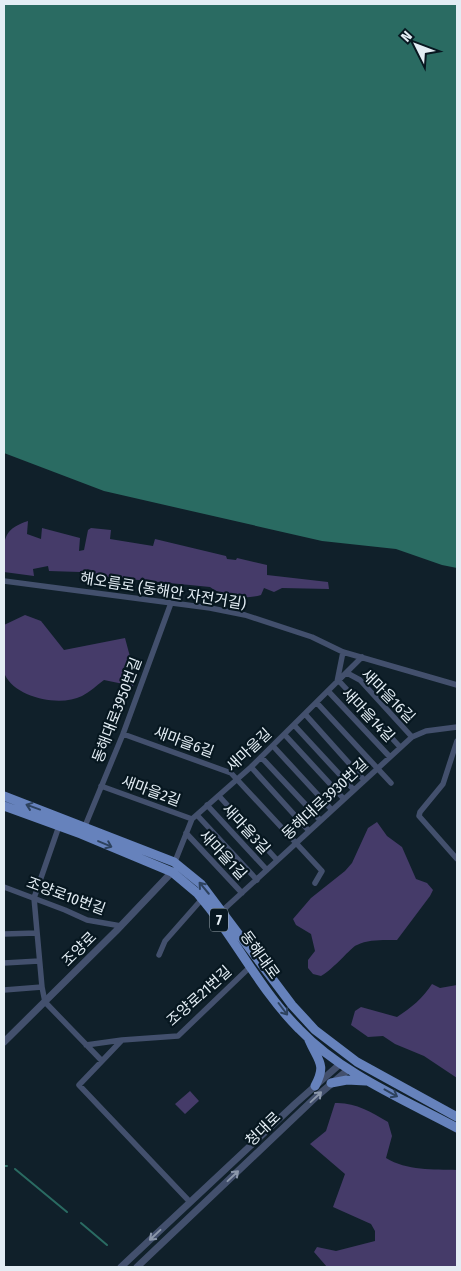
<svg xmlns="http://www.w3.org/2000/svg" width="461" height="1271" viewBox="0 0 461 1271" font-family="'Fira Sans Condensed','Noto Sans KR',sans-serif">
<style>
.green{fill:#453b69}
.water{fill:#2a6b62}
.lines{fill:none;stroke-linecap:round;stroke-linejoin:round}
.stream{stroke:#2a6b62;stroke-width:2}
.minor{stroke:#43506d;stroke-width:5.5}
.tertiary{stroke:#43506d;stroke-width:7}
.primary{stroke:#6682bc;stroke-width:9}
.oneway{stroke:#2d425e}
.oneway2{stroke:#8b97aa}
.labels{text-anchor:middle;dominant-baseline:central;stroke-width:4.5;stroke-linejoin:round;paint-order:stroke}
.shield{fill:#071720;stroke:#a1adb4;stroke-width:1}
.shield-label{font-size:14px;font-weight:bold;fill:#e3edf4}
.street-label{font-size:15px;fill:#e3edf4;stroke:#071720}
</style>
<rect width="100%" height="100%" fill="#10202a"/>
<path class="green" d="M28,521L27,534L41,539L42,528L80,538L79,551L84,550L88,530L91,528L111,530L110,539L153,546L155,539L226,556L227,559L236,560L237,558L267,565V575L328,582L329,589L282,588L274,592L264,588L261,595C244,600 224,597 210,587L98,576L88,569L80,572L49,571L48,566L33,569L34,576L4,572C4,542 0,530 28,521Z
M25,615L41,621L64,650L125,638L136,679L133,686L104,680C97,685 90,692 82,696C60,707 16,698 5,675C0,662 4,639 4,625Z
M377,822L387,836L402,847L416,879L427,883L433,890L430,896L397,940C384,940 369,939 357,945C351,947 334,969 321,976L313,974L308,968V960L315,951L311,934L296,925L293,919L311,898L345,871L352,863L368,828Z
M432,984L440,988L457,985V1078L424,1056L395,1044L383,1036L368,1037L351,1025L355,1011L361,1007L397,1017C411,1008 423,998 432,984Z
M190,1091L199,1101L185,1114L175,1104Z
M335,1103C355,1102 371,1112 388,1122L392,1136L386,1158C407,1171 433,1169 457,1170V1267H327L314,1252L317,1247L336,1251L375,1241V1231L371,1224L333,1207L345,1174L310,1144L326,1131Z"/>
<path class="water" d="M4,4H457V568L442,565L396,549L322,541L104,491L4,453Z"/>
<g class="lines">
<path class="stream" d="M4,1166H7
M15,1169L67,1212
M81,1223L107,1245"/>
<path class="minor" d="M4,581L210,608L245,615L312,637L343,652L457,685
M347,673L360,680L412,737
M339,681L400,747
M337,682L343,652
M328,691L389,756
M317,703L391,783
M305,714L364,780
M294,725L353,789
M123,734L231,773L322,871L315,883
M285,735L343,798
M457,741L443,784L420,812L419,816L457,859
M273,746L331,809
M261,757L320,820
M251,767L309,831
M101,786L192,819
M219,796L277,860
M207,805L267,870
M197,815L257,880
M59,826L34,898L42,987L45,1002L102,1061L122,1040L178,1036L251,966
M85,826L123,734L171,603
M186,833L242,893
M174,864L192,819L251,767L362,657
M4,887L65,910L87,920L121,926
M222,911L412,737L426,731L457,727
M4,934L37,933
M159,955L165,941L202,899
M4,963L39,961
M4,990L42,987
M86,1045L122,1040
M102,1061L79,1085L190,1202"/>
<path class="tertiary" d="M4,1042L116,931L172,872
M121,1267L296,1103L340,1064
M137,1267L317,1096L349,1069"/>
<path class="primary" d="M4,796L174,862L201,884L292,1005L315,1030L357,1062L457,1117
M4,806L81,834L172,872L197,893L210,909C240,948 264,994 299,1029C342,1074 403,1099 457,1128
M309,1040C318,1061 327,1064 315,1086
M331,1083L347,1080L366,1081"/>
</g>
<defs><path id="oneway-shaft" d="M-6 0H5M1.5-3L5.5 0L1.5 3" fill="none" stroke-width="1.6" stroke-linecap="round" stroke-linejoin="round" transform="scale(1.25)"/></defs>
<g class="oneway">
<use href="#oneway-shaft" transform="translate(33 807) rotate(-160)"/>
<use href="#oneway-shaft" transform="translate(105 844) rotate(23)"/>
<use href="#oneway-shaft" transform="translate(204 888) rotate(-130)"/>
<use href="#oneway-shaft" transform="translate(283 1009) rotate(53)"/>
<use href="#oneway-shaft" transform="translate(391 1093) rotate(29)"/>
</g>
<g class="oneway2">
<use href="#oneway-shaft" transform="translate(316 1097) rotate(-43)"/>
<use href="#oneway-shaft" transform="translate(233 1176) rotate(-43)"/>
<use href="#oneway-shaft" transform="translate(155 1235) rotate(137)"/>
</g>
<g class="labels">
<rect class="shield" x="210" y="908.5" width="18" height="23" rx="4"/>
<g class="shield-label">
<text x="219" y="920">7</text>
</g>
<g class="street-label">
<text transform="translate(163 591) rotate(9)">해오름로 (동해안 자전거길)</text>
<text transform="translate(388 696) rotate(45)">새마을16길</text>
<text transform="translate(117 710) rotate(-69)">동해대로3950번길</text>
<text transform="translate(368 715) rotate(46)">새마을14길</text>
<text transform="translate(184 742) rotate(20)">새마을6길</text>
<text transform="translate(249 750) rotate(-43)">새마을길</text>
<text transform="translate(151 791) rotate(20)">새마을2길</text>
<text transform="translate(325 799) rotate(-43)">동해대로3930번길</text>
<text transform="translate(246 829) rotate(47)">새마을3길</text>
<text transform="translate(223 855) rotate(47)">새마을1길</text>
<text transform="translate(66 896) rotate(20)">조양로10번길</text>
<text transform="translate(79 949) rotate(-45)">조양로</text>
<text transform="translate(260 955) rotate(54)">동해대로</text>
<text transform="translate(199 996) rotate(-42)">조양로21번길</text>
<text transform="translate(263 1129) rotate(-44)">청대로</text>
</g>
</g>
<rect width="461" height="1271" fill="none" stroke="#e3edf4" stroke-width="10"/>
<g transform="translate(416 45) rotate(312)" stroke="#071720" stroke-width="4" paint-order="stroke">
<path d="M0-4L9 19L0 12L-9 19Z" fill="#e3edf4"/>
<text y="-8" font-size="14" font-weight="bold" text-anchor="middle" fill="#e3edf4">N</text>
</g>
</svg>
